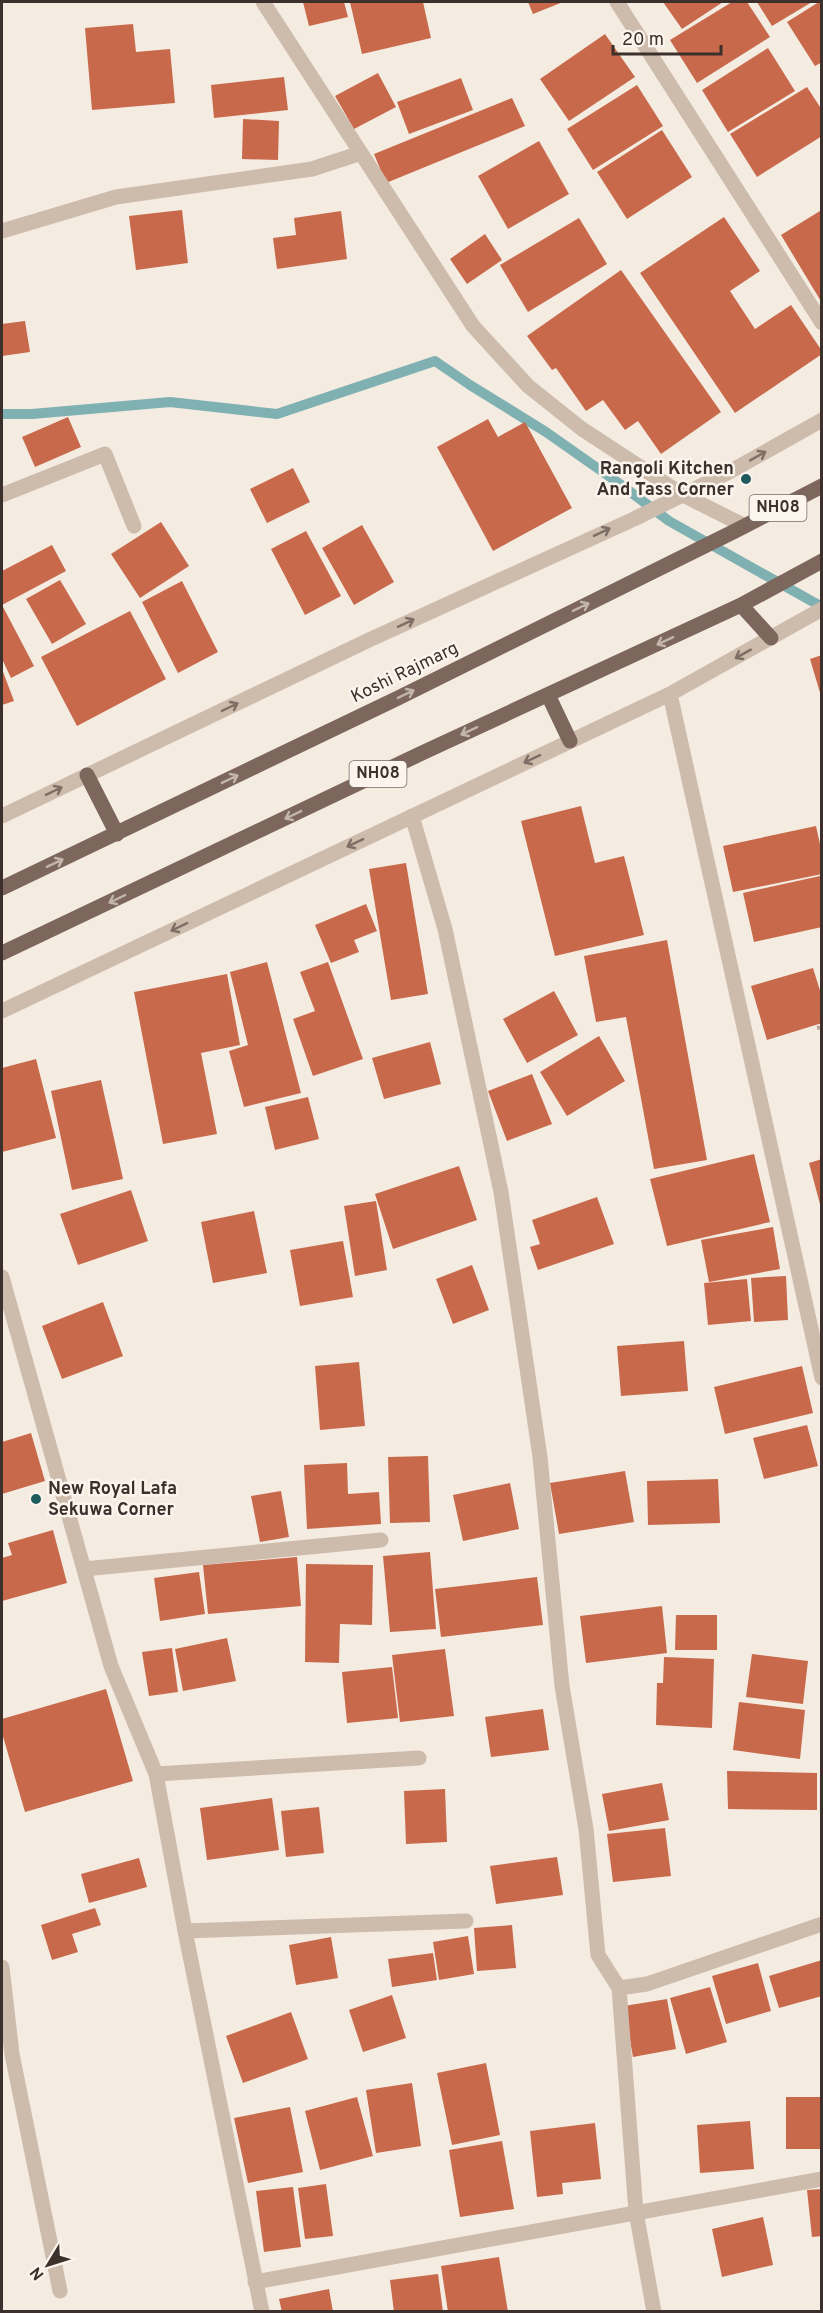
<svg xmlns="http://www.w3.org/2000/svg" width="823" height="2313" viewBox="0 0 823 2313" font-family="Overpass,sans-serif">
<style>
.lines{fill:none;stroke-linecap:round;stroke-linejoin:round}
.stream{stroke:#7fb0b2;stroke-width:10}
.building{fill:#c8694b}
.path{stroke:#b9a596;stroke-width:4;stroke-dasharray:3 3;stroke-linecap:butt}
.service{stroke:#cdbbac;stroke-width:15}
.minor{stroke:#cdbbac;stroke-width:15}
.primary{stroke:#7d675c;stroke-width:15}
.oneway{stroke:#7d6f65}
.oneway2{stroke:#c2b5ac}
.poi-dot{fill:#1f5a5e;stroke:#fbf5ee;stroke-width:2}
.labels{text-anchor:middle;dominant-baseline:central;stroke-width:5;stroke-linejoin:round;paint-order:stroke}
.shield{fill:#fbf5ee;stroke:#756b66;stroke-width:1.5}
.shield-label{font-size:16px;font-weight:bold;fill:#3b302b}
.poi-label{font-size:18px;font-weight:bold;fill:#3b302b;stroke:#fbf5ee;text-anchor:end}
.street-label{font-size:18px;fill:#3b302b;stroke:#fbf5ee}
</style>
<rect width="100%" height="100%" fill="#f4ebe1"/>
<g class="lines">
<path class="stream" d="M2,414H32L170,402L277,414L435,361L470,385L546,432L620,484L669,521L822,607"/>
</g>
<path class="building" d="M303,2H344L348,17L309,26Z
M350,2H423L431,38L362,54Z
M528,2H563L533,14Z
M663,2H723L682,29Z
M732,2H747L770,37L697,83L670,40Z
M757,2H812L772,26Z
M819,2H822V62L815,66L787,22Z
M133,24L136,52L170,49L175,103L92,110L85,28Z
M605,34L635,77L569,121L540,79Z
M768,48L795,91L728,132L702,90Z
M378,73L396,107L354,129L335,96Z
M284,77L288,110L214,118L211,85Z
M461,78L473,110L409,134L397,102Z
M637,85L663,126L593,170L567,129Z
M807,87L822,110V136L757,177L730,134Z
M512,98L525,126L386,183L374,154Z
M243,119L279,121L278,160L242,159Z
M662,130L692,177L627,219L597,172Z
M539,141L569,194L508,229L478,176Z
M182,210L188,263L136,270L129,216Z
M341,211L347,259L277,269L273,238L296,235L294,218Z
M820,211L822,214V303L781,235Z
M724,217L760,271L730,291L755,329L791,305L822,351V354L735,413L640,273Z
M579,218L607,264L528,312L500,265Z
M485,234L502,260L467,284L450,259Z
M621,270L721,412L661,454L638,421L625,430L603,400L586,411L556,368L552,370L527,336Z
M25,321L30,352L2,356V324Z
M68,417L81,447L35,467L22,437Z
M488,419L498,437L525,422L572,508L493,551L437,447Z
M293,468L310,502L267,523L250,489Z
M161,522L189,566L140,598L111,554Z
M362,525L394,582L354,605L322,548Z
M306,531L341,596L305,615L271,549Z
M52,545L66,571L2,605L34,666L11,678L2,659V571Z
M60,580L86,624L52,644L26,599Z
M182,581L218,652L178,673L142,602Z
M130,611L166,679L77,726L41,657Z
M822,655V696H821L810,659Z
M2,669L14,701L2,705Z
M581,806L595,863L624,856L644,935L555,956L521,821Z
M816,826L822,853V874L733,892L723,846Z
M406,863L428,994L391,1000L369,869Z
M820,876L822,927L754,942L743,893Z
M366,904L377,931L354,940L359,952L331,963L315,925Z
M667,940L707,1160L654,1169L626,1017L596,1022L584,956Z
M267,962L301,1093L244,1107L229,1051L248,1045L230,972Z
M328,962L363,1059L313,1076L293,1019L315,1011L300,972Z
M813,968L822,997V1023L767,1040L751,986Z
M227,974L240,1045L201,1053L217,1134L163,1144L134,992Z
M554,991L578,1035L527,1063L503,1019Z
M599,1036L625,1081L567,1116L540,1072Z
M430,1042L441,1084L384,1099L372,1058Z
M36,1059L56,1138L2,1152V1068Z
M532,1074L552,1124L507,1141L488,1091Z
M101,1080L123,1179L72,1190L51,1091Z
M308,1097L319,1139L275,1150L265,1107Z
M754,1154L770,1222L667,1246L650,1179Z
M822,1159V1208H821L809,1163Z
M459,1166L477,1220L393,1249L375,1194Z
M131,1190L148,1241L78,1265L60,1214Z
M597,1197L614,1244L538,1270L530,1247L540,1244L532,1220Z
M376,1201L387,1270L355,1276L344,1206Z
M254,1211L267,1273L213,1283L201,1222Z
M773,1227L780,1269L709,1282L701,1240Z
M343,1241L353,1297L300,1306L290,1250Z
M472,1265L489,1310L453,1324L436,1279Z
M786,1276L788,1320L754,1322L751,1278Z
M747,1279L751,1321L708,1325L704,1283Z
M103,1302L123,1356L62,1379L42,1326Z
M684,1341L688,1391L621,1396L617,1346Z
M359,1362L365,1426L320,1430L315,1366Z
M802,1366L813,1413L725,1434L714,1387Z
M807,1425L818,1466L764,1479L753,1438Z
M31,1433L45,1481L2,1494V1442Z
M428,1456L430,1522L390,1523L388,1457Z
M347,1463L348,1494L379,1492L381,1524L307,1529L304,1465Z
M625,1471L634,1522L559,1534L550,1483Z
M718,1479L720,1523L648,1525L647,1481Z
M510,1483L519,1529L463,1541L453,1495Z
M281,1491L289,1537L260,1542L251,1496Z
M53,1530L67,1583L2,1601V1558L12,1555L8,1543Z
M430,1552L436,1629L390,1632L383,1556Z
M297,1557L301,1606L208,1614L203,1565Z
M306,1564L373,1565L372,1625L340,1624L339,1663L305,1662Z
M199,1572L205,1614L160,1621L154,1578Z
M537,1577L543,1625L441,1637L435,1589Z
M662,1606L667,1653L586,1663L580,1616Z
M676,1615H717V1650H675Z
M227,1638L236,1681L183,1691L175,1649Z
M172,1648L178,1692L149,1696L142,1652Z
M445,1649L454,1716L400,1722L392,1655Z
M752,1654L808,1661L803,1704L746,1697Z
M664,1657L714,1659L712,1728L656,1725L657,1683H663Z
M392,1667L398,1718L347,1723L342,1672Z
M106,1689L133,1781L25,1812L2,1733V1719Z
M739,1702L805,1710L800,1759L733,1750Z
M543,1709L549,1750L491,1757L485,1717Z
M727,1771L817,1773V1810L728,1809Z
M662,1783L669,1820L609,1831L602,1794Z
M445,1789L447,1842L406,1844L404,1791Z
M272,1798L279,1850L207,1860L200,1808Z
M319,1807L324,1853L286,1857L281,1811Z
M665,1828L671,1876L613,1882L607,1834Z
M557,1857L563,1895L496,1904L490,1866Z
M139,1858L147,1887L89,1903L81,1874Z
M95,1908L101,1925L72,1934L78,1952L52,1960L41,1925Z
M512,1925L516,1968L477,1971L474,1928Z
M468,1936L474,1974L439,1980L433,1942Z
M331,1937L338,1978L296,1985L289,1945Z
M433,1953L437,1980L392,1987L388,1959Z
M822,1960V1996L779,2008L769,1976Z
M758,1963L771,2011L726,2024L712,1976Z
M710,1987L727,2042L686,2054L670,1998Z
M392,1995L406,2038L363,2052L349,2010Z
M667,1999L676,2049L633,2057L624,2006Z
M291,2012L308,2059L243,2083L226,2036Z
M486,2063L500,2135L452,2145L437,2073Z
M412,2083L421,2146L376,2153L366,2090Z
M357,2097L373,2156L320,2170L305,2111Z
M786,2097H822V2149H786Z
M290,2107L303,2172L248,2183L234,2118Z
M750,2121L754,2169L700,2173L697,2125Z
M595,2123L601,2179L562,2183L563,2194L537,2197L530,2131Z
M502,2141L514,2209L460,2217L449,2150Z
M326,2184L333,2236L305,2239L298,2188Z
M293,2187L301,2247L264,2252L256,2191Z
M822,2189V2236L812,2237L807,2190Z
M763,2217L773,2265L722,2277L712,2229Z
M499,2257L508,2312H448L441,2266Z
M438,2274L443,2312H394L390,2280Z
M329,2289L333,2312H282L279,2299Z"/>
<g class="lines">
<path class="path" d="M817,1028L822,1027"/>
<path class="service" d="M2,231L116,197L312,169L361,153"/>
<path class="minor" d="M263,2L473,326L528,386L582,429L683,495L745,526
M617,2L822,323
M2,495L105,454L134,526
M670,694L822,1378
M2,816L369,640L634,519L731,471L822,420
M412,816L445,929L501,1192L540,1457L562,1686L586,1829L598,1955L619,1988L647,1984L822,1924
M2,1011L670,694L822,609
M2,1277L111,1666L156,1774L185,1931L262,2312
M84,1569L381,1540
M156,1774L419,1758
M185,1931L466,1921
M2,1967L12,2054L60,2291
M619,1988L636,2212L654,2312
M255,2282L822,2179"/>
<path class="primary" d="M741,605L771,638
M548,695L570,741
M87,775L117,834
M2,888L396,699L735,531L822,486
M2,953L422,753L741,605L822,561"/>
</g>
<defs><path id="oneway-shaft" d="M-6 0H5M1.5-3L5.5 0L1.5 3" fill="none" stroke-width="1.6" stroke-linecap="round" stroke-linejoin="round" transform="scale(1.5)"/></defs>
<g class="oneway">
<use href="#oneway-shaft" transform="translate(758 456) rotate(-29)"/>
<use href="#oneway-shaft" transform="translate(602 532) rotate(-25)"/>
<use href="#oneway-shaft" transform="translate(406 623) rotate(-25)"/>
<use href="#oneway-shaft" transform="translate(743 654) rotate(151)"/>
<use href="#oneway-shaft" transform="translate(230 707) rotate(-26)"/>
<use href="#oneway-shaft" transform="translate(532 759) rotate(155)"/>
<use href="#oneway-shaft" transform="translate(54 791) rotate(-26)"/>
<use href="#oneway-shaft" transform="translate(355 843) rotate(154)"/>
<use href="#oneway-shaft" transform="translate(179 927) rotate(154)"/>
</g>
<g class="oneway2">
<use href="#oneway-shaft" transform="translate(581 607) rotate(-26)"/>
<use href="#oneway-shaft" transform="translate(665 641) rotate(155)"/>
<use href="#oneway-shaft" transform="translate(406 694) rotate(-26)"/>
<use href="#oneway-shaft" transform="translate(469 731) rotate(155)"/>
<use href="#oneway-shaft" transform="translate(230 779) rotate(-26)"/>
<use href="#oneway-shaft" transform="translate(293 815) rotate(154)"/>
<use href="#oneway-shaft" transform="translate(55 863) rotate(-25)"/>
<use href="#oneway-shaft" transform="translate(117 899) rotate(154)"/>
</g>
<g class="poi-dot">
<circle cx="746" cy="479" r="6"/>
<circle cx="36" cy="1499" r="6"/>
</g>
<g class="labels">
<g class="shield">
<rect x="749.5" y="495" width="57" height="26" rx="4.5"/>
<rect x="349.5" y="761" width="57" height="26" rx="4.5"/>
</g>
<g class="shield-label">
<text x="778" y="508">NH08</text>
<text x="378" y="774">NH08</text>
</g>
<g class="poi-label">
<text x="734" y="469">Rangoli Kitchen<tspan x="734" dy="21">And Tass Corner</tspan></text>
<text x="48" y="1489" text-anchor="start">New Royal Lafa<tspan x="48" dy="21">Sekuwa Corner</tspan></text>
</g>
<g class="street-label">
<text transform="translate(405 673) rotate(-26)">Koshi Rajmarg</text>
</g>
</g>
<rect width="823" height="2313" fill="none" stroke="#3b302b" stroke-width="6"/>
<g transform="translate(48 2265) rotate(232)" stroke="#fbf5ee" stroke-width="4.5" paint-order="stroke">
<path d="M0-4.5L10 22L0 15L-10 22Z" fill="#3b302b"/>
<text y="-9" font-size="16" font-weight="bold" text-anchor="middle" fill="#3b302b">N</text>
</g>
<path d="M613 45v9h108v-9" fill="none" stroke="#3b302b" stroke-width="3"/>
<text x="622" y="45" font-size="18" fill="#3b302b" stroke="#fbf5ee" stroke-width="4.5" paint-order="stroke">20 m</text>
</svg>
